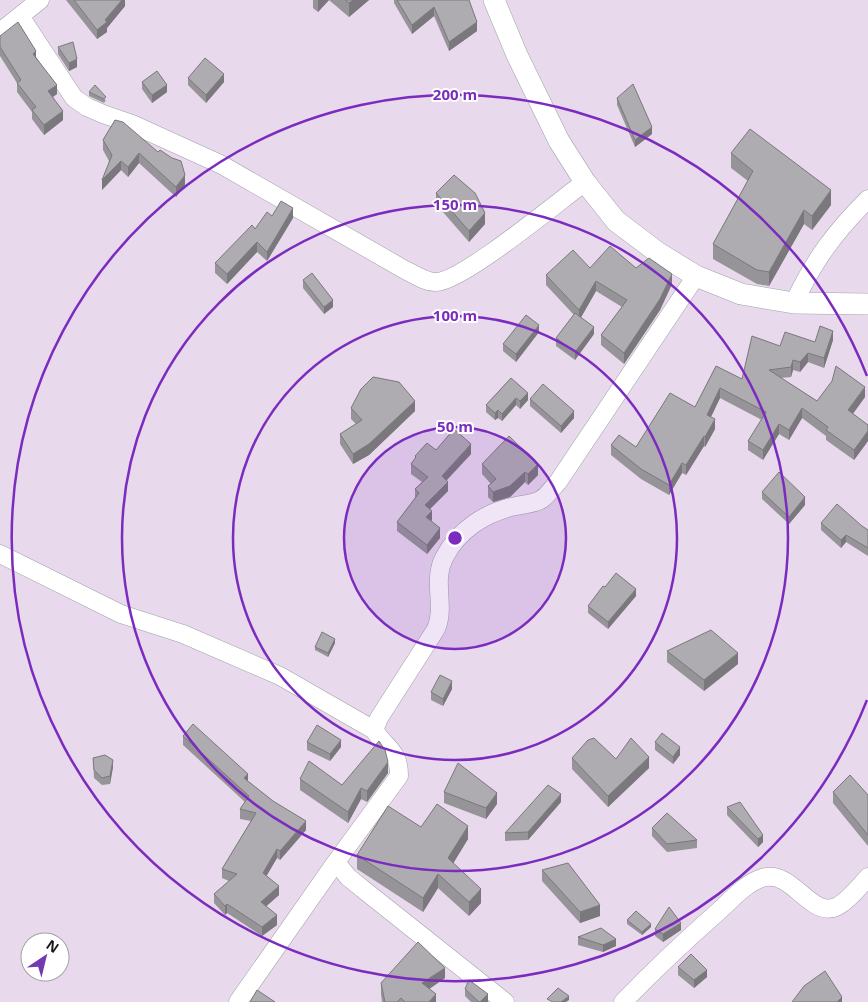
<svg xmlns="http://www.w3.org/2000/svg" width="868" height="1002" viewBox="0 0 868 1002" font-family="'Open Sans',sans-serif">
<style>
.commercial{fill:#e8d9ec;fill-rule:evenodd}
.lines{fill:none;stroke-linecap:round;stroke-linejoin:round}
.minor-casing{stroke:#9ea2a7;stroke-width:19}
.major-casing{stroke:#9ea2a7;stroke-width:22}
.minor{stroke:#fff;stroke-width:18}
.major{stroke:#fff;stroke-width:21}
.wall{fill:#969498}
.shaded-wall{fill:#7a787c}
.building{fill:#afacb1;stroke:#7a787c}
.ring{fill:none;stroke:#7b2cbf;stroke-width:2.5}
.centre{fill:#7b2cbf;stroke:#fff;stroke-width:2.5}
.ring-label{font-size:15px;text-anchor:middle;font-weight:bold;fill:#7b2cbf;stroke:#fff;stroke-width:4;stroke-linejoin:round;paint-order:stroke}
</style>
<rect width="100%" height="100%" fill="#e5eaee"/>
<path class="commercial" d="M0,0H868V1002H0ZM30,942H60V972H30Z"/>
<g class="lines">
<g class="minor-casing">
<path id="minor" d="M20,16L74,98L87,107L103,114L132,124L222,165L405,270C414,274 427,283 436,282C462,282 559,201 585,182
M0,32L40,0
M794,303C814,260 835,232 868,199
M0,554L121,614L183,634L280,676L374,730
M238,1002L336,862
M505,1002L364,890L348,877L336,862L399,776C399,750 387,750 374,730L379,718L436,629C446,606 432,581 444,558C458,530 486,512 516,506C524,504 535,504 542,499C548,495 553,487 558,482L696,276
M623,1002C654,970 686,940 720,910C732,899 746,883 762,878C793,868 811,921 838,906C849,900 860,886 868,877"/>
</g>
<g class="major-casing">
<path id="major" d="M494,0L517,55L559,141L585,182L616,221L657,252L696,276L741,294L794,303L868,304"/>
</g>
<use href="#minor" class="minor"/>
<use href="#major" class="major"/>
</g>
<path class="wall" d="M66,0H125V6L107,28V32L97,39Z
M313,0H369L349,17L329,0L318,12L313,8Z
M394,0H469L477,31L449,51L434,16L412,34L394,3Z
M0,36L36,58L57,94L53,97L63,120L44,135L32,119V112L17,92V83L0,56Z
M58,47L77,67L69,71L58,54Z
M188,78L224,82L206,103L188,85Z
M142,82L167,92L152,103L142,89Z
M89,92L106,100L104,103L89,96Z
M617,98L652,134L635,147L617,105Z
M115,120L185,185L176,197L139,163L128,177L121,170L102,190L109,161L103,150V140Z
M731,153L831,205L812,230L804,224L769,286L757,284L713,259V244L748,181L731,168Z
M436,193L485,224L469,242L436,204Z
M272,216L293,218L267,261L257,252L227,284L215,273V263L255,229Z
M590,268H636L672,284L660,310L624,364L601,345V335L622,307L596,291L581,317L594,334L575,360L556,346V338L574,315L546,285V275Z
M303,280L333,307L324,314L303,288Z
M539,332L516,362L503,351V344Z
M833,340L824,368L808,362L800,372L793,370L791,377L781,378L817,401L865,397L853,414L868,425V441L854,460L826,440V436L802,418L789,440L779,434L763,460L748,450V441L762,420L720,398L711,417L715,429L705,447L704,446L686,475L682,473L669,495L641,479L611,455V445L636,447L695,407L716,366L742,379L780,346Z
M511,378L528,400L520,409L516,405L502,421L498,418L495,420L486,412V405Z
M530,399L574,418L561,433L530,406Z
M351,408L415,411L369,455L353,464L340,444V434L356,424L351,419Z
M436,450L471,454L447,480L448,491L430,509L432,520L431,521L440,538L427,554L397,531V522L415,498V489L422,482L411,474V464L415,459V456Z
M482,464L538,475L528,485L525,482L510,497L493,502L488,497V486L491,484L482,474Z
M762,492L805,505L789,524L762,499Z
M821,523L862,526L868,530V556L846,542L841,548L821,530Z
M605,587L636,596L608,629L588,613V606Z
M335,643L328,657L315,650V647Z
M667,651L738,664L704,691L667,662Z
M452,689L443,706L431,700V692Z
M183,736L248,781L306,830L280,860L277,858L266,876L279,895L266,906L277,925L262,936L227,913L225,915L214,903V894L229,881L222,878V869L251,821L240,819V809L245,802L183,745Z
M307,742L341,747L330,761L307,750Z
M655,742L680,755L673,764L655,750Z
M93,758L113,767L110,784L102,785L94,778Z
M572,758L616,759L649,768L608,807L572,769Z
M388,773L367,802L361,799L348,823L300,790V779L342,785Z
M444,792L497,804L486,819L444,803Z
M833,792L868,795V846L833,803Z
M561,802L528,840L505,841V833Z
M727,807L763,842L758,847L727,815Z
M421,827L468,839L453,863L481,903L469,916L438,888L423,912L357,869V855Z
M652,828L697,840V848L667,852L652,836Z
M542,870L600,916L580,923L542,881Z
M627,920L651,927L642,935L627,924Z
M655,929L681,930L663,942L655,936Z
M578,937L616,946L603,952L578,945Z
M678,967L707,977L694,988L678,975Z
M445,978L429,989L436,1002H382L381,994V983Z
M465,989L488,1002H471L465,996Z"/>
<path class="shaded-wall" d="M122,0H125V6L107,28V32L97,39V30Z
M318,0H329L318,12Z
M353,0H369L349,17V3Z
M434,7V16L412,34V25Z
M477,22V31L449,51V42Z
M36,51V60L33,54Z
M77,59V67L69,71V63Z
M224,74V82L206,103V95Z
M57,85V94L48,100V91Z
M167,85V92L152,103V95Z
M63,111V120L44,135V125Z
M652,127V134L635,147V140Z
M139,153V163L128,177V167Z
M121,161V170L102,190V180Z
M185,175V185L176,197V187Z
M831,190V205L812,230V216Z
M293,208V218L267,261V252Z
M804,210V224L769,286V272Z
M485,213V224L469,242V231Z
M257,242V252L227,284V274Z
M672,274V284L660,310L624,364V353Z
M596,281V291L579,321V310Z
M333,300V307L324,314V307Z
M539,325V332L516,362V354Z
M594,327V334L575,360V352Z
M833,331V340L824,368V358Z
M808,353V362L800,372V362Z
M793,360V370L791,377V367Z
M865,387V397L848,420V410Z
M720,388V398L707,425V415Z
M528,393V400L520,409V401Z
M516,398V405L502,421V414Z
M415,401V411L369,455L353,464V454Z
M802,408V418L789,440V430Z
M498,410V418L495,420V413Z
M574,411V418L561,433V426Z
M715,419V429L705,447V437Z
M779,424V434L763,460V450Z
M868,431V441L854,460V450Z
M704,436V446L686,475V465Z
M471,444V454L442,485V476Z
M682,463V473L669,495V485Z
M538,464V475L528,485V474Z
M525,472V482L510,497L493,502V492Z
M448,482V491L425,514V505Z
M805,497V505L789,524V517Z
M432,511V520L426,526V517Z
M440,528V538L427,554V545Z
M846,535V542L841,548V540Z
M636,589V596L608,629V622Z
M335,639V643L328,657V653Z
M738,653V664L704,691V680Z
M452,681V689L443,706V699Z
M341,740V747L330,761V754Z
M680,747V755L673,764V757Z
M649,757V768L608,807V796Z
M113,760V767L110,784V776Z
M388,762V773L367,802V791Z
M248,774V783L244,778Z
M361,788V799L348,823V812Z
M497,793V804L486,819V808Z
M561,794V802L528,840V832Z
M306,821V830L280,860V851Z
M468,826V839L448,872V858Z
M763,835V842L758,847V839Z
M277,849V858L263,882V873Z
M438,874V888L423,912V898Z
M279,886V895L261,911V902Z
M481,889V903L469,916V902Z
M227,904V913L225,915V906Z
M600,905V916L580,923V912Z
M277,915V925L262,936V927Z
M681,923V930L663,942V934Z
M651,924V927L642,935V932Z
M616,939V946L603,952V945Z
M445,968V978L422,994V983Z
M707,970V977L694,988V980Z
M436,994V1002H429Z
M488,994V1002H480Z
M569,996V1000L566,1002H561Z
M842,997V1002H837Z"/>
<path class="building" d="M74,0H122L105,20L107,22L97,30Z
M345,0H353L349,3Z
M397,0H469L477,22L449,42L434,7L412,25Z
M18,22L36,51L33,54L57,85L48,91L63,111L44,125L32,110L36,107L17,83L21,80L0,47V36Z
M73,42L77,59L69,63L58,47Z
M205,58L224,74L206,95L188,78Z
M157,71L167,85L152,95L142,82Z
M633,84L652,127L635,140L617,98Z
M95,85L106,97L104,99L89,92Z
M115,120L123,122L158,152L160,150L172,158L181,161L185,175L176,187L139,153L128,167L121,161L102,180L112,155L103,140Z
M750,129L831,190L812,216L804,210L769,272L757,270L713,244L753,171L731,153Z
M454,175L475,193L485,213L469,231L436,193Z
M281,201L293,208L267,252L257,242L227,274L215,263L252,225L255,229L267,212L272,216Z
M610,246L636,268L649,258L672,274L660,299L624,353L601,335L627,300L596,281L579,310L546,275L573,250L590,268Z
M312,273L333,300L324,307L303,280Z
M575,313L594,327L575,352L556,338Z
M526,315L539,325L516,354L503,344Z
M820,326L833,331L824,358L808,353L800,362L793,360L791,367L769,370L817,401L832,381L836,366L865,387L848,410L868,425V431L854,450L826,430L828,427L802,408L789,430L779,424L763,450L748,441L766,412L720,388L707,415L715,419L705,437L704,436L686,465L682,463L669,485L641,469L611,445L619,435L636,447L670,393L695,407L716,366L742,379L752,336L780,346L785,332L815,342Z
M373,377L399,382L415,401L369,444L353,454L340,434L362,420L351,408L361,389Z
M511,378L528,393L520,401L516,398L502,414L498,410L495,413L486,405Z
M543,384L574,411L561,426L530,399Z
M454,429L471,444L442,476L448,482L425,505L432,511L426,517L440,528L427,545L397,522L419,493L415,489L428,477L411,464L416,457L415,456L427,443L436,450Z
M509,436L538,464L528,474L525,472L510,486L493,492L488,486L496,479L482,464Z
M779,472L805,497L789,517L762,492Z
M837,504L862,526L868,530V548L846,535L841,540L821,523Z
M616,573L636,589L608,622L588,606L603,586L605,587Z
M711,630L738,653L704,680L667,651Z
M322,632L335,639L328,653L315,647Z
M440,675L452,681L443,699L431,692Z
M193,724L248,774L244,778L273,801L306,821L280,851L277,849L263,873L279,886L261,902L277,915L262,927L227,904L225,906L214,894L237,874L222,869L256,813L240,809L249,796L183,736Z
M317,725L341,740L330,754L307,742Z
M662,733L680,747L673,757L655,742Z
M594,738L616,759L631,738L649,757L608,796L572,758L588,740Z
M379,741L385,750L388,762L367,791L361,788L348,812L300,779L309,761L342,785Z
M105,755L113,760L110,776L102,778L94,770L93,758Z
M458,763L497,793L486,808L444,792Z
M850,775L868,795V835L833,792Z
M548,785L561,794L528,832L505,833Z
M740,802L763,835L758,839L727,807Z
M437,804L468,826L448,858L481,889L469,902L438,874L423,898L357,855L388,806L421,827Z
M667,813L697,840L667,844L652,828Z
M568,863L600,905L580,912L542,870Z
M669,907L681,923L663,934L655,929Z
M636,911L651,924L642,932L627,920Z
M601,928L616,939L603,945L578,937Z
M418,942L445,968L422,983L436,994L429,1002H405L401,998L397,1002H385L381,983Z
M691,954L707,970L694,980L678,967Z
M825,971L842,997L837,1002H792L804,986Z
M469,980L488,994L480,1002H479L465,989Z
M558,988L569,996L561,1002H553L547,999Z
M257,990L275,1002H250Z"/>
<circle cx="455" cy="538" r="111" fill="#7b2cbf" fill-opacity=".12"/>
<g class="ring">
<circle cx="455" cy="538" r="111"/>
<circle cx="455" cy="538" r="222"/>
<circle cx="455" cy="538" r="333"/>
<path d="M867 700A443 443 0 1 1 867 376"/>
</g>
<circle cx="455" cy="538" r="8" class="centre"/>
<g class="ring-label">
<text x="455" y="100">200 m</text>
<text x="455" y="210">150 m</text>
<text x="455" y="321">100 m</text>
<text x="455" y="432">50 m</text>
</g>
<g transform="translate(45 957) rotate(35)"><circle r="24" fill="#ffffff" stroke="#a1a2a3"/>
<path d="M0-4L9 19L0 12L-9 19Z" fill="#713ab0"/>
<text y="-8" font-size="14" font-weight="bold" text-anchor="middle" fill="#151718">N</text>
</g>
</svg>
